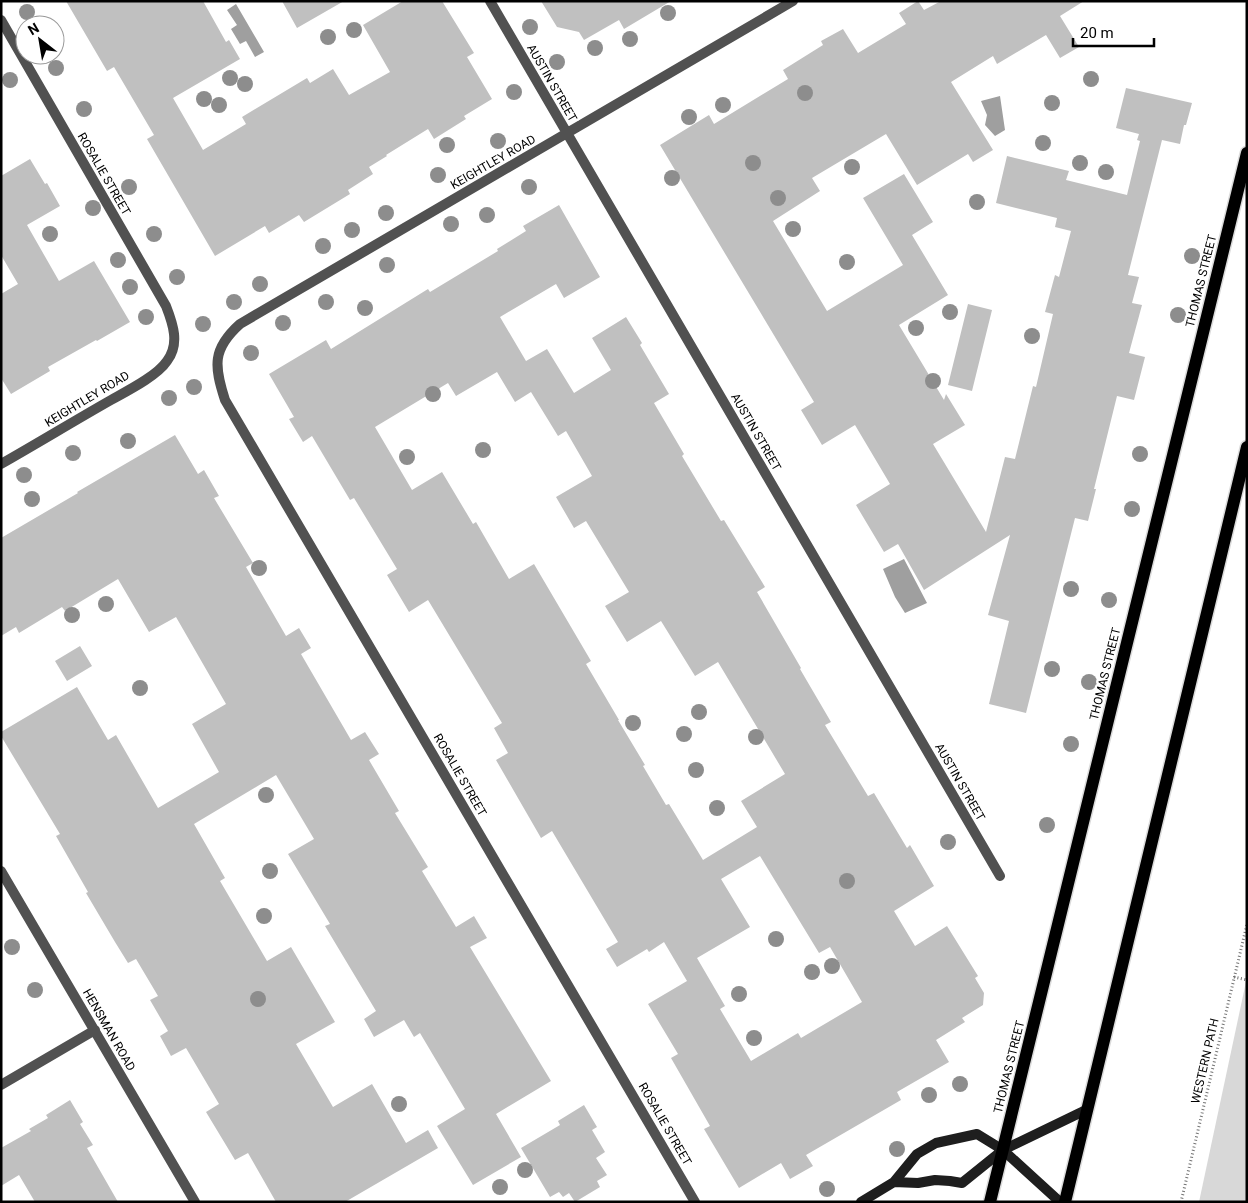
<svg xmlns="http://www.w3.org/2000/svg" width="1248" height="1203" viewBox="0 0 1248 1203" font-family="Roboto,sans-serif">
<style>
.green{fill:#d8d8d8}
.water{fill:#9f9f9f}
.building{fill:#c0c0c0;fill-rule:evenodd}
.lines{fill:none;stroke-linecap:round;stroke-linejoin:round}
.primary-casing{stroke:#dbdbdb;stroke-width:15}
.path{stroke:#737373;stroke-width:3;stroke-dasharray:1 2.5;stroke-linecap:butt}
.street{stroke:#515151;stroke-width:10}
.secondary{stroke:#1e1e1e;stroke-width:10}
.primary{stroke:#000;stroke-width:12}
.tree{fill:#8d8d8d}
.labels{text-anchor:middle;dominant-baseline:central;stroke-width:4.5;stroke-linejoin:round;paint-order:stroke}
.street-label{font-size:12px;fill:#000;stroke:#fff}
</style>
<rect width="100%" height="100%" fill="#fff"/>
<path class="green" d="M1247,977V1202H1199Z"/>
<path class="water" d="M236,4L264,52L255,57L246,41L240,44L231,29L237,25L227,10Z
M1000,96L1005,130L995,136L985,125L987,115L981,101Z
M904,559L927,603L905,613L895,597L883,569Z"/>
<path class="building" d="M66,1H203L226,42L229,40L240,59L173,98L203,150L246,124L242,117L307,78L310,83L333,69L349,95L390,72L363,25L403,1H442L474,53L467,57L492,99L464,116L466,119L434,139L428,129L386,155L387,156L369,167L373,174L348,190L350,194L304,222L299,215L269,233L265,226L215,256L147,139L154,135L114,67L107,71Z
M282,1H344L297,28Z
M541,1H671L624,29L619,20L584,40L579,32L557,27Z
M918,1L924,10L941,1H1084L1060,16L1079,47L1060,58L1046,35L997,64L993,56L951,82L993,150L973,162L968,154L917,185L886,134L812,178L820,191L773,221L827,311L903,265L863,198L904,174L933,222L912,235L948,295L899,325L944,400L946,394L965,425L933,444L986,532L1005,457L1015,459L1033,386L1036,387L1053,314L1045,312L1055,275L1059,277L1071,231L1055,227L1057,218L996,203L1007,156L1069,171L1066,180L1127,195L1140,141L1137,140L1139,134L1116,128L1126,88L1192,103L1186,125H1184L1180,144L1162,140L1128,275L1139,277L1132,303L1142,305L1129,353L1145,357L1134,400L1117,396L1094,489H1096L1088,521L1075,518L1026,713L989,704L1009,621L988,615L1010,535L924,590L898,544L884,552L856,505L890,484L855,425L822,445L801,410L814,402L660,145L709,115L714,124L788,79L783,70L823,45L821,41L843,29L858,53L906,24L899,13Z
M30,159L45,184L47,183L60,206L27,225L59,281L94,261L130,322L97,341L96,340L48,367L50,371L11,394L1,378V294L18,284L1,255V176Z
M559,205L600,277L564,298L556,284L500,317L526,361L547,349L574,393L611,370L592,338L626,317L642,343L640,345L669,394L654,403L684,454L682,456L721,521L724,520L765,587L757,592L801,668L800,669L831,722L825,725L868,796L874,793L907,848L910,845L934,886L894,911L915,946L947,926L978,976L975,978L984,993L983,1005L962,1018L965,1022L936,1040L949,1062L897,1092L901,1100L806,1155L813,1166L790,1179L781,1163L739,1188L704,1129L710,1126L671,1058L678,1054L648,1004L687,981L664,942L649,952L647,949L617,967L606,949L618,942L552,831L541,838L496,760L508,753L494,728L502,723L428,600L409,612L387,575L397,569L354,498L350,500L312,436L303,442L289,419L294,417L269,374L326,340L331,349L428,289L430,292L498,251L497,249L526,231L523,226ZM497,372L515,402L531,392L558,436L566,431L592,476L556,497L574,528L586,521L629,592L605,606L627,642L661,621L695,676L718,662L785,774L741,801L757,827L703,860L669,804L666,805L643,766L645,765L618,720H619L586,664L591,661L534,564L509,579L476,522L473,524L442,472L412,490L375,427L448,383L456,396ZM760,856L819,953L830,947L862,1002L801,1038L798,1033L751,1061L720,1009L725,1006L697,958L750,927L721,879Z
M968,304L992,310L972,391L948,385Z
M175,435L198,474L204,470L219,496L214,498L253,563L246,567L286,636L299,628L311,648L301,654L351,740L365,732L379,754L369,760L399,811L395,813L428,867L422,871L456,927L474,916L487,938L470,947L551,1081L496,1114L521,1157L473,1185L437,1126L465,1109L420,1033L414,1037L404,1020L374,1037L364,1019L376,1011L325,926L330,924L288,854L314,839L276,775L194,824L225,878L220,881L267,961L291,947L335,1022L296,1044L333,1107L372,1084L406,1143L428,1130L438,1148L345,1202H276L248,1153L235,1160L206,1112L219,1104L186,1048L171,1056L160,1036L168,1031L150,1000L158,996L136,959L128,963L115,942L86,893L88,892L56,836L60,834L1,736V732L77,687L108,740L116,735L158,808L219,772L192,724L226,704L176,617L149,632L118,579L65,611L62,607L19,633L16,627L1,636V538L78,493L77,492Z
M80,646L92,666L67,681L55,661Z
M70,1100L83,1122L80,1124L93,1145L87,1148L118,1202H35L19,1175L1,1186V1148L31,1131L29,1129L48,1118L46,1115Z
M584,1105L597,1127L592,1130L605,1152L596,1158L607,1175L597,1181L600,1187L575,1202L569,1193L563,1197L559,1192L550,1197L521,1148L560,1125L558,1121Z"/>
<g class="lines">
<g class="primary-casing">
<path id="primary" d="M990,1202L1247,153
M1065,1202L1247,447"/>
</g>
<path class="path" d="M1234,977L1247,980
M1181,1202L1247,924"/>
<path class="street" d="M490,1L1000,876
M1,20L166,306C173,324 180,344 167,361C157,376 127,391 111,400C74,421 38,443 1,464
M1,871L195,1202
M1,1085L95,1030
M695,1202L225,400C214,366 212,349 240,324L793,1"/>
<path class="secondary" d="M894,1182L918,1183L935,1180L950,1181L962,1183L1003,1150L1088,1109
M861,1202L894,1182L917,1154L936,1143L977,1134L1003,1150L1060,1202"/>
<use href="#primary" class="primary"/>
</g>
<g class="tree">
<circle cx="27" cy="12" r="8"/>
<circle cx="668" cy="13" r="8"/>
<circle cx="530" cy="27" r="8"/>
<circle cx="354" cy="30" r="8"/>
<circle cx="328" cy="37" r="8"/>
<circle cx="630" cy="39" r="8"/>
<circle cx="595" cy="48" r="8"/>
<circle cx="557" cy="62" r="8"/>
<circle cx="56" cy="68" r="8"/>
<circle cx="230" cy="78" r="8"/>
<circle cx="1091" cy="79" r="8"/>
<circle cx="10" cy="80" r="8"/>
<circle cx="245" cy="84" r="8"/>
<circle cx="514" cy="92" r="8"/>
<circle cx="805" cy="93" r="8"/>
<circle cx="204" cy="99" r="8"/>
<circle cx="1052" cy="103" r="8"/>
<circle cx="219" cy="105" r="8"/>
<circle cx="723" cy="105" r="8"/>
<circle cx="84" cy="109" r="8"/>
<circle cx="689" cy="117" r="8"/>
<circle cx="498" cy="141" r="8"/>
<circle cx="1043" cy="143" r="8"/>
<circle cx="447" cy="145" r="8"/>
<circle cx="753" cy="163" r="8"/>
<circle cx="1080" cy="163" r="8"/>
<circle cx="852" cy="167" r="8"/>
<circle cx="1106" cy="172" r="8"/>
<circle cx="438" cy="175" r="8"/>
<circle cx="672" cy="178" r="8"/>
<circle cx="129" cy="187" r="8"/>
<circle cx="529" cy="187" r="8"/>
<circle cx="778" cy="198" r="8"/>
<circle cx="977" cy="202" r="8"/>
<circle cx="93" cy="208" r="8"/>
<circle cx="386" cy="213" r="8"/>
<circle cx="487" cy="215" r="8"/>
<circle cx="451" cy="224" r="8"/>
<circle cx="793" cy="229" r="8"/>
<circle cx="352" cy="230" r="8"/>
<circle cx="50" cy="234" r="8"/>
<circle cx="154" cy="234" r="8"/>
<circle cx="323" cy="246" r="8"/>
<circle cx="1192" cy="256" r="8"/>
<circle cx="118" cy="260" r="8"/>
<circle cx="847" cy="262" r="8"/>
<circle cx="387" cy="265" r="8"/>
<circle cx="177" cy="277" r="8"/>
<circle cx="260" cy="284" r="8"/>
<circle cx="130" cy="287" r="8"/>
<circle cx="234" cy="302" r="8"/>
<circle cx="326" cy="302" r="8"/>
<circle cx="365" cy="308" r="8"/>
<circle cx="950" cy="312" r="8"/>
<circle cx="1178" cy="315" r="8"/>
<circle cx="146" cy="317" r="8"/>
<circle cx="283" cy="323" r="8"/>
<circle cx="203" cy="324" r="8"/>
<circle cx="916" cy="328" r="8"/>
<circle cx="1032" cy="336" r="8"/>
<circle cx="251" cy="353" r="8"/>
<circle cx="933" cy="381" r="8"/>
<circle cx="194" cy="387" r="8"/>
<circle cx="433" cy="394" r="8"/>
<circle cx="169" cy="398" r="8"/>
<circle cx="128" cy="441" r="8"/>
<circle cx="483" cy="450" r="8"/>
<circle cx="73" cy="453" r="8"/>
<circle cx="1140" cy="454" r="8"/>
<circle cx="407" cy="457" r="8"/>
<circle cx="24" cy="475" r="8"/>
<circle cx="32" cy="499" r="8"/>
<circle cx="1132" cy="509" r="8"/>
<circle cx="259" cy="568" r="8"/>
<circle cx="1071" cy="589" r="8"/>
<circle cx="1109" cy="600" r="8"/>
<circle cx="106" cy="604" r="8"/>
<circle cx="72" cy="615" r="8"/>
<circle cx="1052" cy="669" r="8"/>
<circle cx="1089" cy="682" r="8"/>
<circle cx="140" cy="688" r="8"/>
<circle cx="699" cy="712" r="8"/>
<circle cx="633" cy="723" r="8"/>
<circle cx="684" cy="734" r="8"/>
<circle cx="756" cy="737" r="8"/>
<circle cx="1071" cy="744" r="8"/>
<circle cx="696" cy="770" r="8"/>
<circle cx="266" cy="795" r="8"/>
<circle cx="717" cy="808" r="8"/>
<circle cx="1047" cy="825" r="8"/>
<circle cx="948" cy="842" r="8"/>
<circle cx="270" cy="871" r="8"/>
<circle cx="847" cy="881" r="8"/>
<circle cx="264" cy="916" r="8"/>
<circle cx="776" cy="939" r="8"/>
<circle cx="12" cy="947" r="8"/>
<circle cx="832" cy="966" r="8"/>
<circle cx="812" cy="972" r="8"/>
<circle cx="35" cy="990" r="8"/>
<circle cx="739" cy="994" r="8"/>
<circle cx="258" cy="999" r="8"/>
<circle cx="754" cy="1038" r="8"/>
<circle cx="960" cy="1084" r="8"/>
<circle cx="929" cy="1095" r="8"/>
<circle cx="399" cy="1104" r="8"/>
<circle cx="897" cy="1149" r="8"/>
<circle cx="525" cy="1170" r="8"/>
<circle cx="500" cy="1187" r="8"/>
<circle cx="827" cy="1189" r="8"/>
</g>
<g class="labels">
<g class="street-label">
<text transform="translate(552 83) rotate(60)">AUSTIN STREET</text>
<text transform="translate(493 162) rotate(-30)">KEIGHTLEY ROAD</text>
<text transform="translate(104 174) rotate(60)">ROSALIE STREET</text>
<text transform="translate(1201 281) rotate(-76)">THOMAS STREET</text>
<text transform="translate(87 399) rotate(-31)">KEIGHTLEY ROAD</text>
<text transform="translate(756 432) rotate(60)">AUSTIN STREET</text>
<text transform="translate(1105 674) rotate(-76)">THOMAS STREET</text>
<text transform="translate(460 775) rotate(60)">ROSALIE STREET</text>
<text transform="translate(960 782) rotate(60)">AUSTIN STREET</text>
<text transform="translate(109 1030) rotate(60)">HENSMAN ROAD</text>
<text transform="translate(1205 1061) rotate(-77)">WESTERN PATH</text>
<text transform="translate(1009 1067) rotate(-76)">THOMAS STREET</text>
<text transform="translate(665 1124) rotate(60)">ROSALIE STREET</text>
</g>
</g>
<rect width="1248" height="1203" fill="none" stroke="#000000" stroke-width="5"/>
<g transform="translate(40 40) rotate(329)"><circle r="24" fill="#ffffff" stroke="#999999"/>
<path d="M0-4L9 19L0 12L-9 19Z" fill="#000000"/>
<text y="-8" font-size="14" font-weight="bold" text-anchor="middle" fill="#000000">N</text>
</g>
<path d="M1073 38v8h81v-8" fill="none" stroke="#000000" stroke-width="2.5"/>
<text x="1080" y="38" font-size="15" fill="#000000" stroke="#ffffff" stroke-width="4" paint-order="stroke">20 m</text>
</svg>
